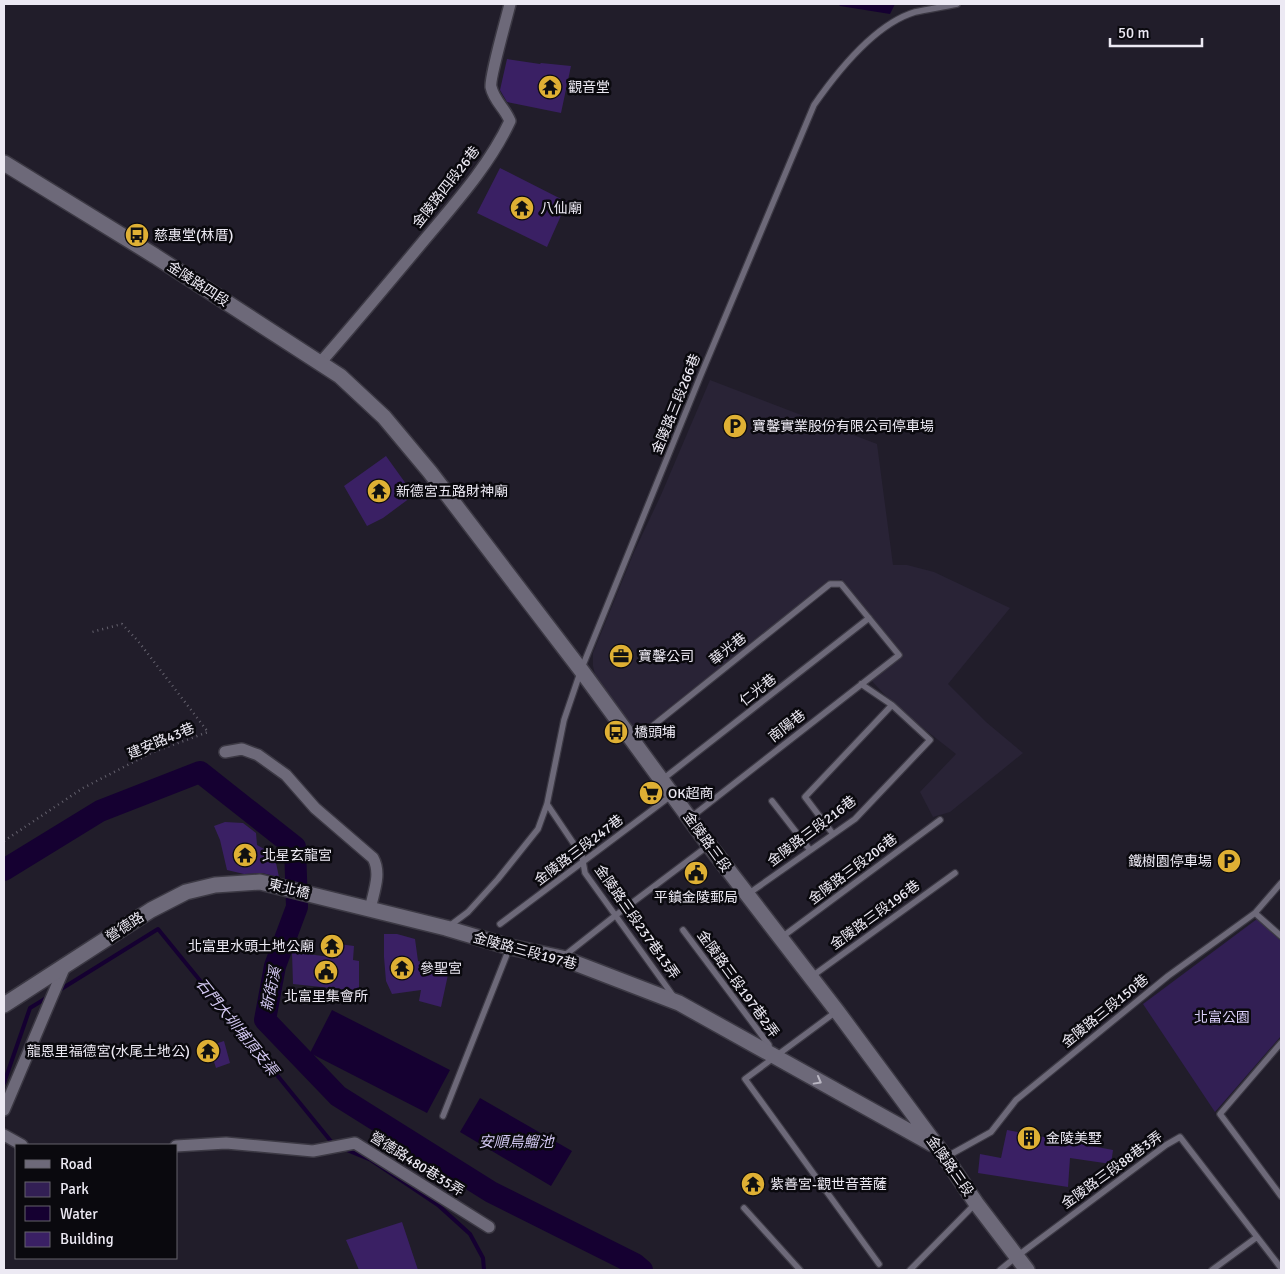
<svg xmlns="http://www.w3.org/2000/svg" width="1285" height="1274" viewBox="0 0 1285 1274" font-family="Signika,'Noto Sans TC',sans-serif">
<style>
.built{fill:#292336}
.green{fill:#321f54}
.water{fill:#150031}
.lines{fill:none;stroke-linecap:round;stroke-linejoin:round}
.stream{stroke:#150031;stroke-width:4}
.river{stroke:#150031;stroke-width:22}
.building{fill:#3a2064}
.lane-casing{stroke:#3c3944;stroke-width:8}
.street-casing{stroke:#3c3944;stroke-width:14}
.secondary-casing{stroke:#3c3944;stroke-width:18}
.path{stroke:#65626e;stroke-width:2.5;stroke-dasharray:1 4;stroke-linecap:butt}
.lane{stroke:#6d6979;stroke-width:5.5}
.street{stroke:#6d6979;stroke-width:11}
.secondary{stroke:#6d6979;stroke-width:15}
.oneway{stroke:#b9b6c2}
.labels{text-anchor:middle;dominant-baseline:central;stroke-width:5;stroke-linejoin:round;paint-order:stroke}
.poi-label{font-size:14px;fill:#ece9f3;stroke:#0a090e;text-anchor:start}
.street-label{font-size:14px;fill:#ece9f3;stroke:#0a090e}
.park-label{font-size:14px;fill:#d9cef8;stroke:#0a090e}
.water-label{font-size:15px;font-style:italic;fill:#d3c8f2;stroke:#0a090e}
</style>
<rect width="100%" height="100%" fill="#211d2a"/>
<path class="built" d="M710,380L877,444L893,565H907L934,572L1010,608L948,684L986,722L1023,753L950,812L933,817L920,792L956,754L895,706L871,680L903,656L841,579L727,664L636,736L596,679L593,666V653L634,552L661,495Z"/>
<path class="green" d="M1257,919L1281,941V1036L1215,1112L1143,1004Z"/>
<path class="water" d="M838,4H895L890,14L840,6Z
M332,1010L450,1070L427,1113L310,1053Z
M480,1098L572,1151L551,1186L460,1132Z"/>
<g class="lines">
<path class="stream" d="M58,991L158,929L334,1145
M4,1083L30,1008L48,997
M342,1148L371,1160L438,1205L470,1234L483,1258L484,1270"/>
<path class="river" d="M4,870L100,811L200,772L295,847L297,907L275,966L265,1020L338,1096L491,1192L635,1264L642,1270"/>
</g>
<path class="building" d="M507,59L540,64L541,63L571,66L561,113L507,102L500,90Z
M500,168L567,202L547,247L477,213Z
M386,456L414,495L383,518L367,526L344,486Z
M225,822L243,823L256,833L257,845L264,849L270,860L276,863L279,877L262,873L244,874L227,870L220,840L214,826Z
M384,934H397L415,939L418,961L449,970L441,1007L419,1001L421,990L392,994L386,981L384,957Z
M339,944L354,946L353,960L359,961V991L293,984L292,952L338,958Z
M224,1041L230,1063L216,1068L209,1046Z
M1007,1130L1113,1150L1111,1164L1070,1158L1068,1187L978,1173L980,1154L1001,1158Z
M754,1172L764,1183L751,1195L741,1184Z
M402,1222L418,1270H359L346,1240Z"/>
<g class="lines">
<g class="lane-casing">
<path id="lane" d="M861,684L892,705
M635,740L830,584H841L899,655L690,818
M663,779L869,618
M772,801L810,850
M547,804L582,856L585,873L674,997
M748,894L855,819L930,740L892,705L805,797L833,834
M1255,913L1281,936
M500,924L672,795
M448,927L468,912L498,879L538,829L547,804L564,720L581,670L700,377L814,105C837,72 875,24 915,12C929,9 943,7 957,4
M683,930L769,1045V1050
M782,937L940,820
M564,956L616,915L709,845
M811,977L955,873
M837,1011L745,1079L879,1264
M1281,1043L1220,1114L1281,1196
M443,1116L509,949
M946,1157L991,1132L1016,1100L1168,976L1255,913L1281,883
M744,1208L800,1270
M910,1270L976,1203
M1000,1270L1016,1257L1166,1145L1180,1137L1281,1268
M1212,1270L1257,1237"/>
</g>
<g class="street-casing">
<path id="street" d="M320,363C356,322 391,280 426,238C457,201 490,164 510,121C505,108 494,101 491,87C489,79 507,17 510,4
M225,752L242,749L258,755L286,775L315,808L373,858C382,874 373,893 370,910
M4,1110L65,966
M4,1135L22,1145
M176,1146L226,1143L313,1151L355,1143L489,1227"/>
</g>
<g class="secondary-casing">
<path id="secondary" d="M4,163L155,256L340,376L384,417L430,472L581,670L709,845L837,1011L945,1157L976,1203L1027,1270
M4,1005L151,910L186,892L215,885L260,882L446,928L510,947L562,958L679,1003L932,1144"/>
</g>
<path class="path" d="M4,841L83,788L151,753L208,732L138,641L122,624L92,632"/>
<use href="#lane" class="lane"/>
<use href="#street" class="street"/>
<use href="#secondary" class="secondary"/>
</g>
<defs><path id="oneway-chevron" d="M-2-3.5L2.5 0L-2 3.5" fill="none" stroke-width="1.6" stroke-linecap="round" stroke-linejoin="round" transform="scale(1.25)"/></defs>
<use class="oneway" href="#oneway-chevron" transform="translate(818 1081) rotate(29)"/>
<defs>
<g id="temple-disc" transform="scale(1.25)"><circle r="9.5" fill="#dfb034" stroke="#0a090e"/><path d="M0-6L5-2H3V0L6.5 2.5H4V6H1.5V3h-3V6H-4V2.5H-6.5L-3 0V-2H-5Z" fill="#111"/></g>
<g id="bus-disc" transform="scale(1.25)"><circle r="9.5" fill="#dfb034" stroke="#0a090e"/><path d="M-5-6H5V4H4V6H2V4H-2V6H-4V4H-5ZM-3.5-4V0h7V-4ZM-3.5 1.2v1.5H-2V1.2ZM2 1.2v1.5H3.5V1.2Z" fill="#111"/></g>
<g id="parking-disc" transform="scale(1.25)"><circle r="9.5" fill="#dfb034" stroke="#0a090e"/><path d="M-3.5-5.5H1a3.5 3.5 0 0 1 0 7H-1V5.5H-3.5ZM-1-3.4V-.6H.8a1.4 1.4 0 0 0 0-2.8Z" fill="#111"/></g>
<g id="office-disc" transform="scale(1.25)"><circle r="9.5" fill="#dfb034" stroke="#0a090e"/><path d="M-6-3h4V-5.5h4V-3h4V5H-6ZM-1-4.5V-3h2v-1.5ZM-6 0V1H6V0Z" fill="#111"/></g>
<g id="supermarket-disc" transform="scale(1.25)"><circle r="9.5" fill="#dfb034" stroke="#0a090e"/><path d="M-6-5.5h2.5l.6 2H6L4.5 2H-2.5L-4.4-4H-6ZM-1.5 3.2a1.3 1.3 0 1 0 .1 0ZM3 3.2a1.3 1.3 0 1 0 .1 0Z" fill="#111"/></g>
<g id="civic-disc" transform="scale(1.25)"><circle r="9.5" fill="#dfb034" stroke="#0a090e"/><path d="M-.6-6.5H3V-4.5H.6V-3L4-1V1h2V6H-6V1h2V-1L-.6-3ZM-1.2 2.5V6h2.4V2.5Z" fill="#111"/></g>
<g id="building-disc" transform="scale(1.25)"><circle r="9.5" fill="#dfb034" stroke="#0a090e"/><path d="M-4-6H4V6H1V3H-1V6H-4ZM-2.5-4.3h1.7v1.8h-1.7ZM.8-4.3h1.7v1.8H.8ZM-2.5-1h1.7V.8h-1.7ZM.8-1h1.7V.8H.8Z" fill="#111"/></g>
</defs>
<g fill-rule="evenodd">
<use href="#temple-disc" x="550" y="87"/>
<use href="#temple-disc" x="522" y="208"/>
<use href="#bus-disc" x="137" y="235"/>
<use href="#parking-disc" x="735" y="426"/>
<use href="#temple-disc" x="379" y="491"/>
<use href="#office-disc" x="621" y="656"/>
<use href="#bus-disc" x="616" y="732"/>
<use href="#supermarket-disc" x="651" y="793"/>
<use href="#temple-disc" x="245" y="855"/>
<use href="#parking-disc" x="1229" y="861"/>
<use href="#civic-disc" x="696" y="873"/>
<use href="#temple-disc" x="332" y="946"/>
<use href="#temple-disc" x="402" y="968"/>
<use href="#civic-disc" x="326" y="972"/>
<use href="#temple-disc" x="208" y="1051"/>
<use href="#building-disc" x="1029" y="1138"/>
<use href="#temple-disc" x="753" y="1184"/>
</g>
<g class="labels">
<g class="poi-label">
<text x="568" y="87">觀音堂</text>
<text x="540" y="208">八仙廟</text>
<text x="154" y="235">慈惠堂(林厝)</text>
<text x="752" y="426">寶馨實業股份有限公司停車場</text>
<text x="396" y="491">新德宮五路財神廟</text>
<text x="638" y="656">寶馨公司</text>
<text x="634" y="732">橋頭埔</text>
<text x="668" y="793">OK超商</text>
<text x="262" y="855">北星玄龍宮</text>
<text x="1212" y="861" text-anchor="end">鐵樹園停車場</text>
<text x="696" y="897" text-anchor="middle">平鎮金陵郵局</text>
<text x="314" y="946" text-anchor="end">北富里水頭土地公廟</text>
<text x="420" y="968">參聖宮</text>
<text x="326" y="996" text-anchor="middle">北富里集會所</text>
<text x="190" y="1051" text-anchor="end">龍恩里福德宮(水尾土地公)</text>
<text x="1046" y="1138">金陵美墅</text>
<text x="770" y="1184">紫善宮-觀世音菩薩</text>
</g>
<g class="street-label">
<text transform="translate(446 187) rotate(-52)">金陵路四段26巷</text>
<text transform="translate(198 284) rotate(33)">金陵路四段</text>
<text transform="translate(676 404) rotate(-68)">金陵路三段266巷</text>
<text transform="translate(728 649) rotate(-38)">華光巷</text>
<text transform="translate(758 690) rotate(-38)">仁光巷</text>
<text transform="translate(787 726) rotate(-38)">南陽巷</text>
<text transform="translate(161 741) rotate(-23)">建安路43巷</text>
<text transform="translate(812 831) rotate(-37)">金陵路三段216巷</text>
<text transform="translate(707 842) rotate(54)">金陵路三段</text>
<text transform="translate(579 850) rotate(-37)">金陵路三段247巷</text>
<text transform="translate(853 869) rotate(-37)">金陵路三段206巷</text>
<text transform="translate(289 889) rotate(14)">東北橋</text>
<text transform="translate(875 915) rotate(-36)">金陵路三段196巷</text>
<text transform="translate(637 922) rotate(55)">金陵路三段237巷13弄</text>
<text transform="translate(125 927) rotate(-33)">營德路</text>
<text transform="translate(525 951) rotate(15)">金陵路三段197巷</text>
<text transform="translate(738 984) rotate(54)">金陵路三段197巷2弄</text>
<text transform="translate(1105 1011) rotate(-39)">金陵路三段150巷</text>
<text transform="translate(417 1164) rotate(32)">營德路480巷35弄</text>
<text transform="translate(950 1166) rotate(55)">金陵路三段</text>
<text transform="translate(1112 1170) rotate(-36)">金陵路三段88巷3弄</text>
</g>
<g class="park-label">
<text x="1222" y="1017">北富公園</text>
</g>
<g class="water-label">
<text transform="translate(271 989) rotate(-78)">新街溪</text>
<text transform="translate(237 1027) rotate(51)">石門大圳埔頂支渠</text>
<text x="516" y="1142">安順烏鰡池</text>
</g>
</g>
<rect width="1285" height="1274" fill="none" stroke="#ece9f3" stroke-width="10"/>
<rect x="15" y="1144" width="162" height="115" fill="#0a090e" stroke="#64636a"/>
<rect x="25" y="1160" width="25" height="8" fill="#6d6979" stroke="#64636a"/>
<text x="60" y="1169" font-size="15" fill="#ece9f3">Road</text>
<rect x="25" y="1182" width="25" height="15" fill="#321f54" stroke="#64636a"/>
<text x="60" y="1194" font-size="15" fill="#ece9f3">Park</text>
<rect x="25" y="1206" width="25" height="15" fill="#150031" stroke="#64636a"/>
<text x="60" y="1219" font-size="15" fill="#ece9f3">Water</text>
<rect x="25" y="1232" width="25" height="15" fill="#3a2064" stroke="#64636a"/>
<text x="60" y="1244" font-size="15" fill="#ece9f3">Building</text>
<path d="M1110 38v8h92v-8" fill="none" stroke="#ece9f3" stroke-width="2.5"/>
<text x="1118" y="38" font-size="15" fill="#ece9f3" stroke="#0a090e" stroke-width="4" paint-order="stroke">50 m</text>
</svg>
